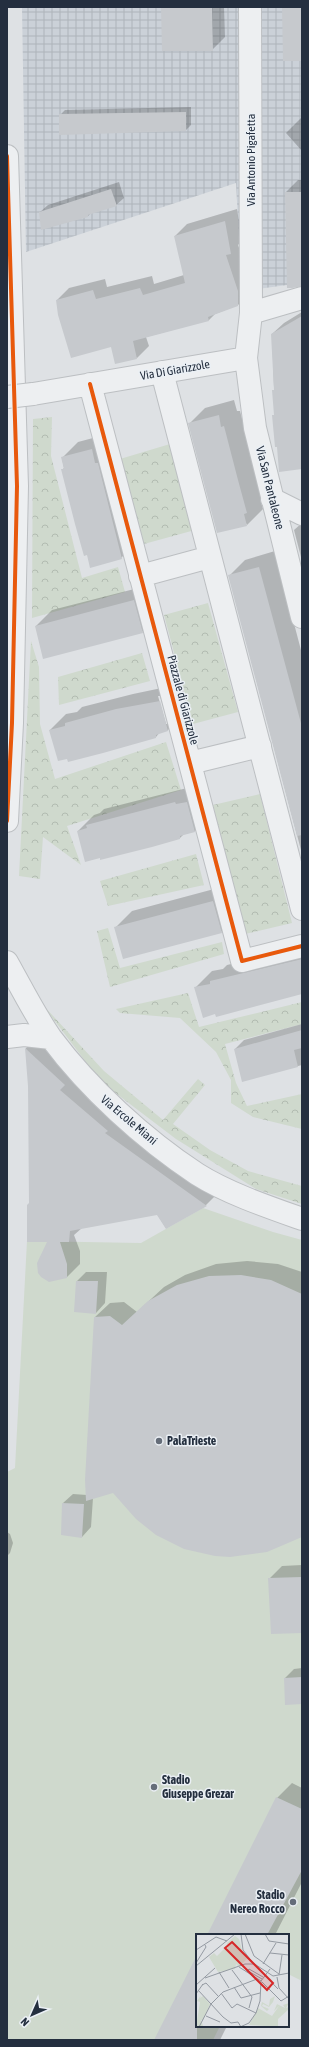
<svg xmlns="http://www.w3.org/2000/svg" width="309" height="2047" viewBox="0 0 309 2047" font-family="'Asap Condensed',sans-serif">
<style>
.industrial{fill:url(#industrial-grid)}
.forest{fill:url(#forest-crowns)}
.garden{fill:#cfd9cd}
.shadow{fill:#0003;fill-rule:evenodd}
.building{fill:#c6c9cd}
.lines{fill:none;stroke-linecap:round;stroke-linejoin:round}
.minor-casing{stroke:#bcbfc2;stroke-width:24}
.tertiary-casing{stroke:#bcbfc2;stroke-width:24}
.minor{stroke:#edeff1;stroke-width:22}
.tertiary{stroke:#edeff1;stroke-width:22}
.minor-bridge-casing{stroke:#bcbfc2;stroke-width:24;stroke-linecap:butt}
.minor-bridge{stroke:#edeff1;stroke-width:22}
.cycleway-casing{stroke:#ebf0f5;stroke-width:6}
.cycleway{stroke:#e8590c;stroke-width:4}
.poi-dot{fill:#656d79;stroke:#ebf0f5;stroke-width:1.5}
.labels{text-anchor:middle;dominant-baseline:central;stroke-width:3;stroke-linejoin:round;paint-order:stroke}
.street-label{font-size:12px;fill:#242f3f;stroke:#ebf0f5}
.poi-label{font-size:12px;font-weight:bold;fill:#242f3f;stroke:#ebf0f5;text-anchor:start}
.inset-road{fill:none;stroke:#949aa2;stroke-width:1}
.view{fill:#d62828;fill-opacity:0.15;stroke:#d62828;stroke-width:2}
.inset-edge{fill:none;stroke:#242f3f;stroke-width:2}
</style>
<defs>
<pattern id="industrial-grid" width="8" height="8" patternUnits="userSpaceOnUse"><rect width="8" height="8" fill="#cbd1d8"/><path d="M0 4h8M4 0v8" fill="none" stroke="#aeb4ba"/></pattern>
<pattern id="forest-crowns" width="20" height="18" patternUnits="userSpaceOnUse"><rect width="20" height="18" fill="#cfd9cd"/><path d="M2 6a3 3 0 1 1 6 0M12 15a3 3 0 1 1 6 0" fill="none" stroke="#b2bbb1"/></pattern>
</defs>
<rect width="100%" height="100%" fill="#dee1e4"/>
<path class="industrial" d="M22,7H302V283L242,291L236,183L26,252Z"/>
<path class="forest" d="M52,417L51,456L82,578L118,567L125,592L32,618L33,419Z
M170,444L195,530L144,544L120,459Z
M208,603L238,712L193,724L164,615Z
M31,641L39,667L40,724L55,779L166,742L181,790L67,826L81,865L43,837L40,879L19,876Z
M142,653L150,681L59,705L58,677Z
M260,794L292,923L245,934L213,805Z
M196,854L204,885L108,906L100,881Z
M108,928L120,968L222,942L224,954L110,987L97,931Z
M188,993L199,1027L302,1002V1024L225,1044L236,1083L247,1106L302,1094V1129L253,1117L231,1103V1080L216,1052L180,1018L120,1013L116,1009Z
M42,1004L104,1071L163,1120L198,1079L205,1085L173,1124L210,1150L248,1171L302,1186V1204L256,1189L176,1139L101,1082Z"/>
<path class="garden" d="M203,1208L273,1232L302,1240V1981L288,1974V1935H197V2026H220L213,2040H7V1472L15,1468L27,1241L141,1243Z"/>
<path class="shadow" d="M162,7H224L225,37L212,50Z
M191,107V125L186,130L60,115L65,110Z
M302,117V151L286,133Z
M298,180H302V269L286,192Z
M119,182L124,198L116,205L91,213L88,216L40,212L48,205Z
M237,209L242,241L238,245L250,279V293L238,305L215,314L209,320L146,337L149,346L137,358L112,346L57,300L69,288L105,279L107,287L152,276L154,284L184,275L175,236L187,224Z
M302,312V468L273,416L275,414L272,334L284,323Z
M234,400L237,411H240L262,496L260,499L263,509L247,525L189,424L205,408Z
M108,434L137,542L121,558L87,554L62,470L64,468L62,458L78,442Z
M302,523V561L294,530Z
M275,551L302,654V854L229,576L245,560Z
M150,585L158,616L142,632L36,626L52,610Z
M176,685L184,714L168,730L160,732L156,737L50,730L66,714L77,712L82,707L133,694ZM158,696H160L168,724H166Z
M191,787L211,815L195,831L184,834L180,838L78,831L94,815L100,813L104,809Z
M229,885L237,916L221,932L116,927L132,911Z
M302,947V994L196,987L212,971L223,969L227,965Z
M302,1024V1065L243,1080L235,1049L244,1040Z
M39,1036L219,1192L206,1205L166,1228L157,1214L82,1228L74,1235L80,1251V1264L67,1277L30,1204L29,1086L26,1048Z
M247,1261L278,1264L302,1272V1536L113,1492L93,1498L91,1527L82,1537L63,1503L73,1494L87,1495L95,1317L110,1303L124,1302L137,1312L164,1287L185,1275L216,1264Z
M86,1272H107L105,1303L96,1313L77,1281Z
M7,1532L10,1534L13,1543L10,1553L7,1556Z
M302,1565V1632L269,1579L282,1566Z
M302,1668V1703L285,1678L294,1669Z
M292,1783L302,1788V1882L275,1935H208L277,1798Z
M197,1957V2026H227L220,2040H155Z"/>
<path class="building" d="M161,7H212L213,51H162Z
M282,7H302V61H283Z
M186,112V131L59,135V114Z
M111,189L117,206L88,215V217L41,230L39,212Z
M285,192H302V286L292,288H287Z
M225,221L231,254L226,255L238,291V306L208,317L209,321L133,341L137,359L115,364L111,347L71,358L58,315L56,300L93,290L96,299L140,288L143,295L185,283L174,236Z
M302,316V469L279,472L277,447H275L272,415H274L272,390H274L271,334Z
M219,415L221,427L224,426L238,480L247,513L244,514L247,526L217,533L188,423Z
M92,449L95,463H98L122,559L90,568L87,555L84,556L75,524L61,469H64L61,457Z
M259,567L302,727V835L297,836L228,575Z
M134,600L143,633L43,659L35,626Z
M160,701L168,731L156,735V738L103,753L68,762L67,759L58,761L49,730L65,726V723L116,709Z
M175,802L176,804L187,802L195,832L180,836V839L152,847L100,860V858L85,862L77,831L87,828L86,825Z
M213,901L222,933L123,959L114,927Z
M302,959V994L216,1017L215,1014L203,1018L194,987L210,984V981Z
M302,1030V1048L294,1050L298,1067L242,1082L234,1049Z
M25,1048L65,1085L60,1090L108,1131L105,1133L207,1206L166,1229L157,1215L70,1231L69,1242H60L67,1264V1278L49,1282L41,1277L38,1273L37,1263L47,1242H27V1205L29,1203L28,1086Z
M241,1275L271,1280L302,1294V1537L267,1552L230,1557L215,1556L184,1549L156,1535L136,1519L113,1493L86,1501L85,1480L94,1317L110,1316L122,1325L148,1301L177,1285L209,1276Z
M76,1281H98L96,1314L74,1312Z
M62,1503L84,1504L82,1538L61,1535Z
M302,1577V1633L271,1634L268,1578Z
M302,1677V1704L285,1705L284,1678Z
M276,1797L302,1809V1870L267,1935H207Z
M197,1955V2040H154Z"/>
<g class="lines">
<g class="minor-casing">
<path id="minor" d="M250,7L251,313
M246,358L255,428L302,617
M162,372L302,909
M90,384L242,961L302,946
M33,394L246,358L251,313L302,298
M272,499L302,514
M140,576L210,557
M190,763L260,746"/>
</g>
<g class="tertiary-casing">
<path id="tertiary" d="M7,156L17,486L12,723L7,821
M7,962C21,987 35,1015 51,1038C89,1089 144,1139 197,1174C227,1193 268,1207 302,1219
M7,1037L24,1035L51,1038"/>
</g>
<use href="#minor" class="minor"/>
<use href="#tertiary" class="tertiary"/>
<g class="minor-bridge-casing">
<path id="minor-bridge" d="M7,397L33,394"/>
</g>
<use href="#minor-bridge" class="minor-bridge"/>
<g class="cycleway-casing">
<path id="cycleway" d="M7,156L17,486L12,723L7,821
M90,384L242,961L302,946"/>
</g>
<use href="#cycleway" class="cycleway"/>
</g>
<g class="poi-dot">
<circle cx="159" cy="1441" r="4"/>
<circle cx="154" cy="1787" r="4"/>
<circle cx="293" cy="1902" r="4"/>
</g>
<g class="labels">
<g class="street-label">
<text transform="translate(251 160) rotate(-90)">Via Antonio Pigafetta</text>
<text transform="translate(175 370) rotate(-10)">Via Di Giarizzole</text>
<text transform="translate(270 488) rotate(76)">Via San Pantaleone</text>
<text transform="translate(183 700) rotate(75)">Piazzale di Giarizzole</text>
<text transform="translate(129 1120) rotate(40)">Via Ercole Miani</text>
</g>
<g class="poi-label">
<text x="167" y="1441">PalaTrieste</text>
<text x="162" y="1780">Stadio<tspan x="162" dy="14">Giuseppe Grezar</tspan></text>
<text x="285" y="1895" text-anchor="end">Stadio<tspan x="285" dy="14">Nereo Rocco</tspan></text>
</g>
</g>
<g transform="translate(196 1934)">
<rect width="93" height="93" fill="#dee1e4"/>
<path d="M5,61L4,64L7,62L14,70L7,86H5L7,92L0,93L4,68L1,67Z" fill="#cfd9cd"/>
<path d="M79,62L77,68L89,74L87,71L93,69L90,74L93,73V75L82,85V93L53,91L62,74L76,82L83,72L78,77L81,70L77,68L73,73L67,70L66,72L73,75L71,77L65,72L66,68L73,72L74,65Z" fill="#cfd9cd"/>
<path d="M39,2L43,5L47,20L51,25L43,33L40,30L39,35L22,38L13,23L18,19L21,22L28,15H32L31,9Z" fill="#cfd9cd"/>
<path class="inset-road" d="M45,0L47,16L57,29L77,42L93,39M49,0L58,22L83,40M69,0L73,7L93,10M0,16L20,3L31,7M74,19L93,21M0,29L10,13L9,11M67,30L80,9M59,31L82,55M0,32L39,0M43,33L65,47M36,36L56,63L53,74M52,37L66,45M23,38L33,54M51,38L53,35L67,43M83,41L86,21M81,43L83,54L93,65M9,44L49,30H57M66,48L85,67L93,62M0,51L19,34M6,51L10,49L22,62M38,53L45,64L64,59M2,56L27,83L35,89L42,88L45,93M25,59L36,74L41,70L60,79M0,60L7,50M10,82L24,88M3,93L15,70L27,58L61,45M44,93L53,89L60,79L64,67L65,47L74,35"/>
<path class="view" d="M36,8L77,49L71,56L29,14Z"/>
<rect width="93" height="93" class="inset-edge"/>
</g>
<rect width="309" height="2047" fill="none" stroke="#242f3f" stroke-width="16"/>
<g transform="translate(32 2015) rotate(225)" stroke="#ebf0f5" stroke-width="3" paint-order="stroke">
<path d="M0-3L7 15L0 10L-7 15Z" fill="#242f3f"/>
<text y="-6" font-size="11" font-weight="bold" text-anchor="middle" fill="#242f3f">N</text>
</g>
</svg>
